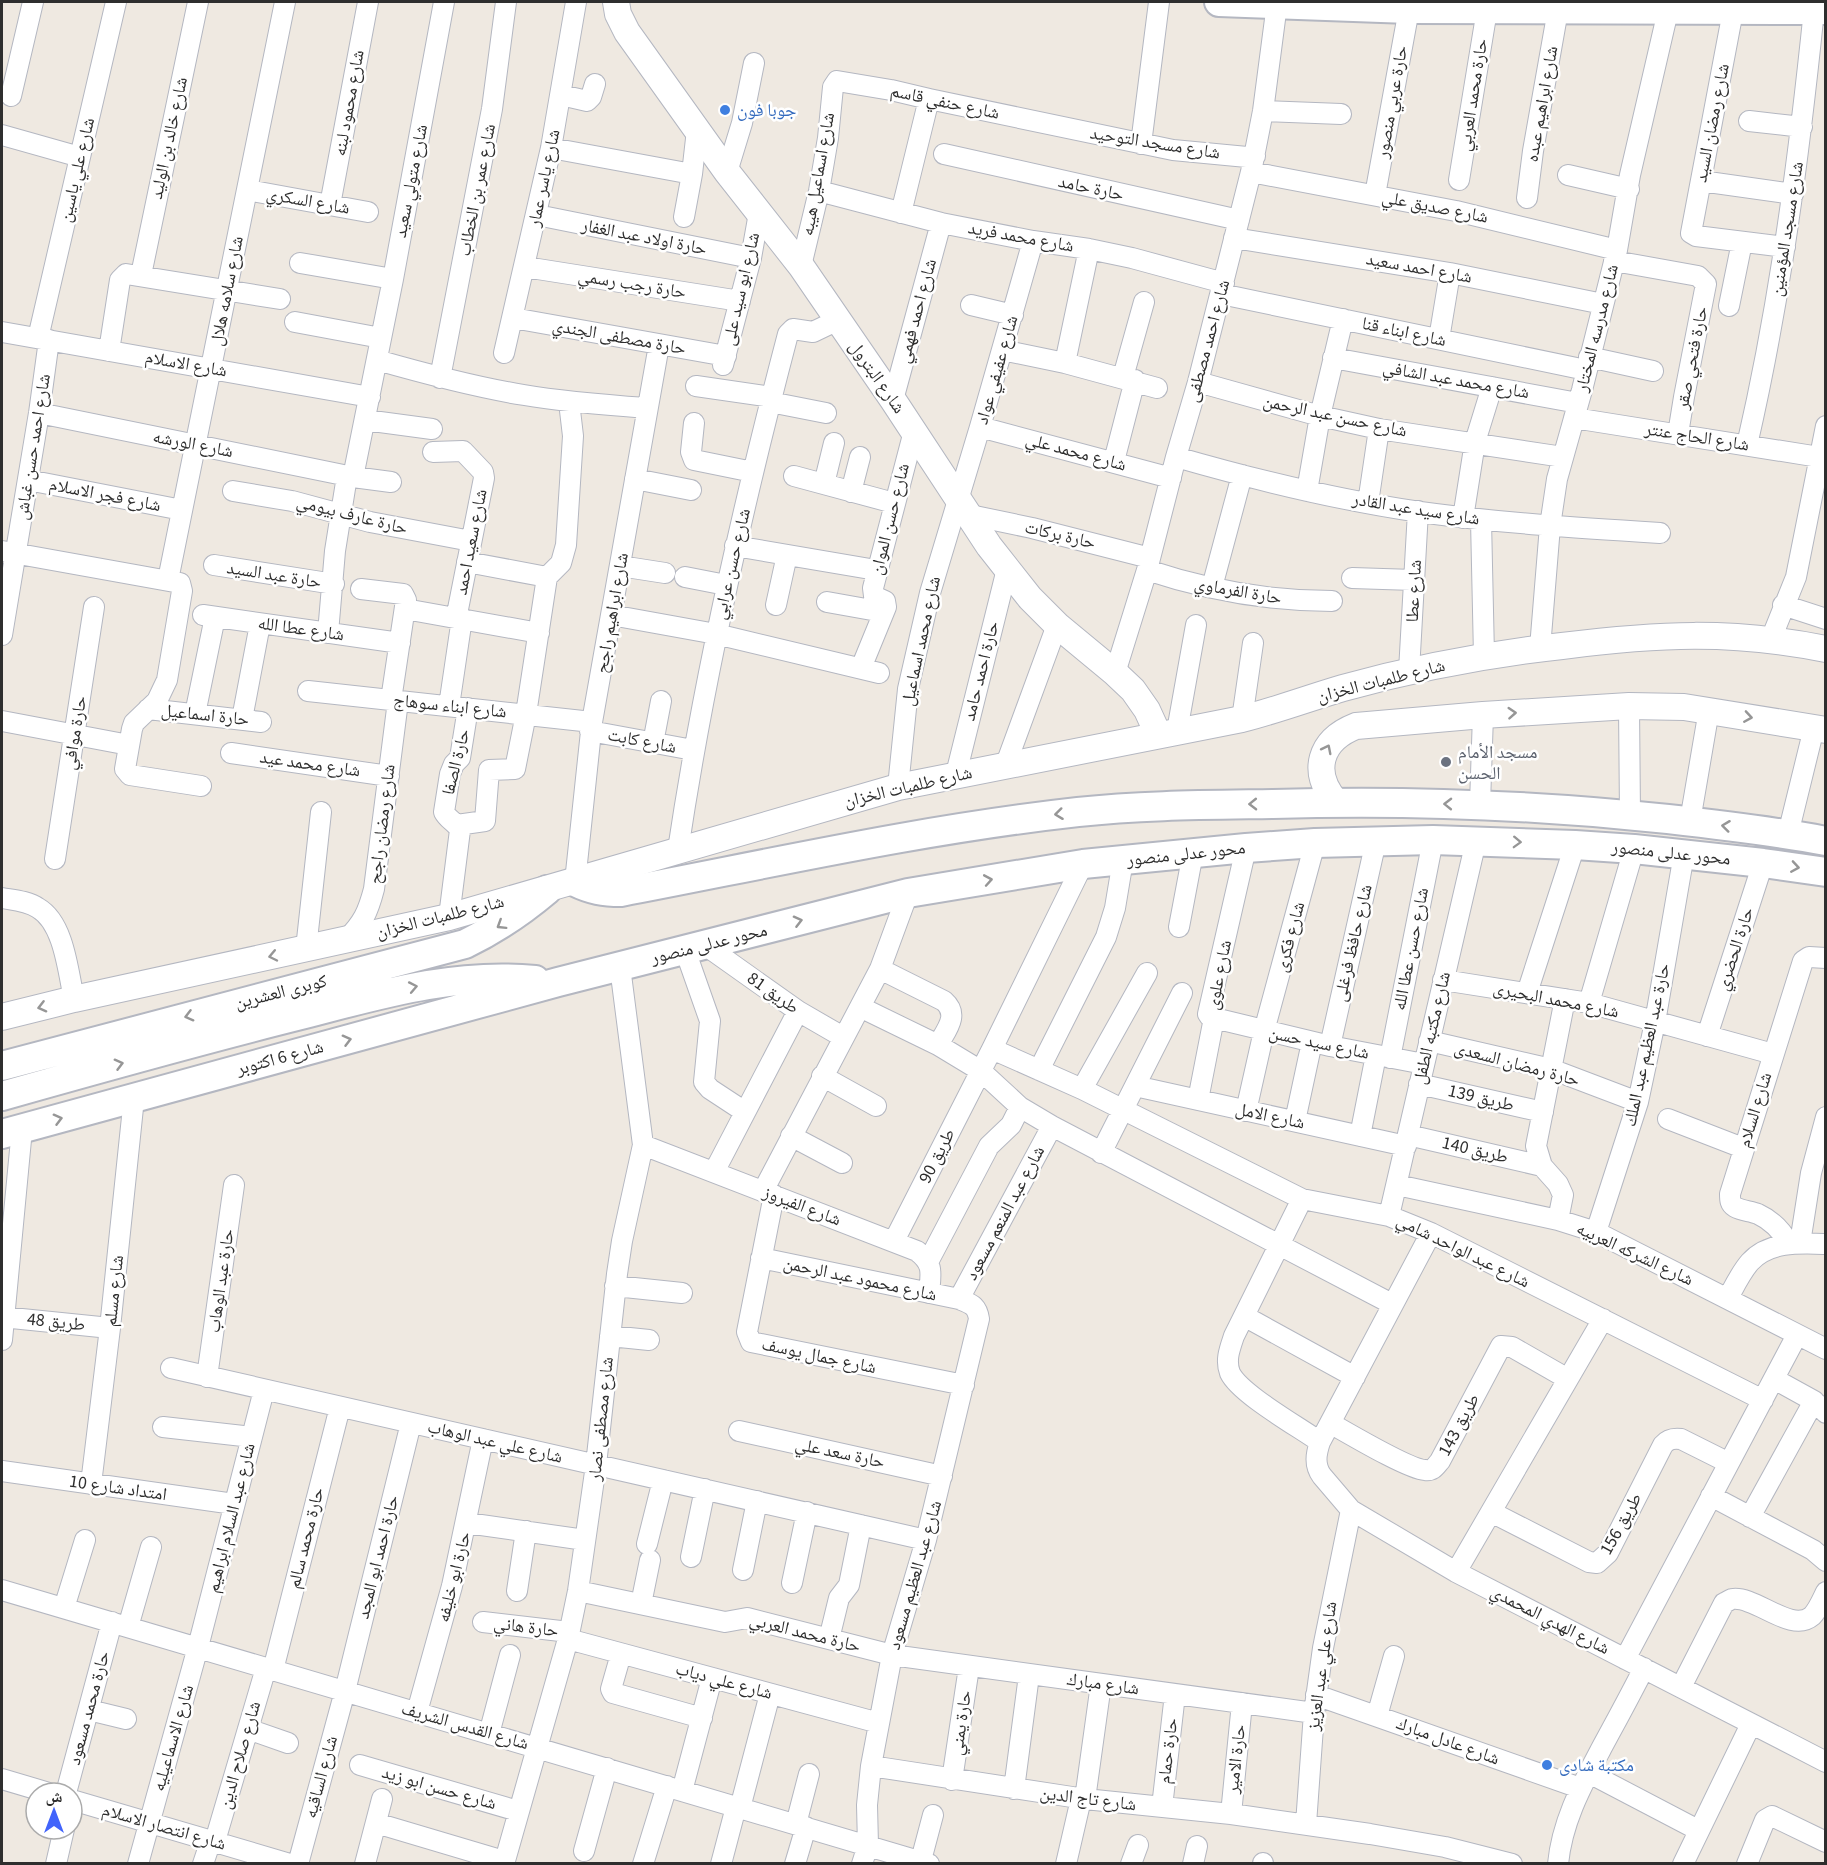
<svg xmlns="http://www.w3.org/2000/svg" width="1827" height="1865" viewBox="0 0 1827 1865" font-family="'Source Sans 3','Noto Naskh Arabic',sans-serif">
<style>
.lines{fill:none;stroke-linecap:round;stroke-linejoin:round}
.minor-casing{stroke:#b4b7c1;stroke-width:22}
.tertiary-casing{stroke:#b4b7c1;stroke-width:28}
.secondary-casing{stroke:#b4b7c1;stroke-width:32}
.minor{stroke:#fff;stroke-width:20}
.tertiary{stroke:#fff;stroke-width:26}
.secondary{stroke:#fff;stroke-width:28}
.oneway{stroke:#969696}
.shop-dot{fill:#3f7fe0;stroke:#fff;stroke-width:2}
.worship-dot{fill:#6b7280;stroke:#fff;stroke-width:2}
.labels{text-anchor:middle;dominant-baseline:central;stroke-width:5;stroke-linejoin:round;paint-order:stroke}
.street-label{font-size:18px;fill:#2e2e2e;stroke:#fff}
.shop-label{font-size:18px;fill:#366cbe;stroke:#fff;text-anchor:start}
.worship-label{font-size:18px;fill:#5b616d;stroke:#fff;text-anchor:start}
</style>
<rect width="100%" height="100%" fill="#efe9e1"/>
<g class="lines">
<g class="minor-casing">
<path id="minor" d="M1733,11L1691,233L1696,236L1785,247
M561,95L587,101L591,97L595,84
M11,96L33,2
M1263,111L1341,114
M1749,121L1802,127
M2,135L80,157
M1141,144L1159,2
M551,148L692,174
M944,154L1239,220
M727,172L742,123L754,63
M1251,172L1456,211L1617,250
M1568,175L1629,189
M1459,180L1487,10
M1701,181L1793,194
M247,190L368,212
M819,191L941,223L1033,241L1089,249L1132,258L1224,283
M1375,195L1409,9
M1527,198L1533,151L1558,10
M330,205L368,2
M901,213L929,99
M537,215L751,258
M684,217L692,174L697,130
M1234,238L1450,273L1603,304
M1614,261L1698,276L1706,284L1684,397L1678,434
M300,263L393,279
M801,266L819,191L828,138L833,87L837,81L891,90L929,99L1173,150L1247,157L1255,156
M525,267L740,301
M141,275L198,2
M1221,294L1586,370
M971,305L1013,315
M1729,306L1742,242
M513,318L726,356
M295,322L381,338
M2,332L370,397
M38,338L116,2
M1439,339L1450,273
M1002,350L1065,363L1157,388
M109,351L120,280L126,274L280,299
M504,353L551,148L576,2
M1589,357L1653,371
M1333,358L1578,403
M377,360C426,374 474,387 524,395C565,402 606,405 647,408
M1065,363L1089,249
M723,365L751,258L759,213
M1123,377L1144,302
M440,378L492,109L506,2
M1198,382L1320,416L1379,429L1563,457
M696,386L772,397
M893,400L941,223
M770,402L826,413
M39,413L353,477L391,482
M1574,418L1819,457
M365,420L432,429
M694,423L691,452L694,460L753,472
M980,427L1171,478
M1747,445C1780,302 1799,157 1814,10
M433,452L463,451L483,472L484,478L458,609L461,625L449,706
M1176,457C1256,480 1337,500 1420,512C1500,523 1580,528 1660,533
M1114,461L1135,380
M794,476L894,503
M353,477L393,279L444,2
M635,479L691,490
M28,480L182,510
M824,484L834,443
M233,491L292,501L370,522L471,541
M1307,491L1320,416L1343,319
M851,492L860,457
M1368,503L1379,429
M970,515L1032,528L1150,558
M1463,518L1475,442L1492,387
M1481,520L1484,656
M735,546L876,570
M2,551L180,583L182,591L167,680L157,701L134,723L132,729L125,769L130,775L201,786
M467,562L547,577
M214,565L334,584
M620,566L665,573
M1147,570C1207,590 1268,601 1332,601
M685,577L726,585
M1352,578L1414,580
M168,580L285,2
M1212,587L1242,475
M361,589L403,594L406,600L391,700
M827,602L883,612
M776,605L787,555
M1783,605L1826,619
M405,609L539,633
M203,615L400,643
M611,615L716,634L879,673
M328,633L335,551L347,476
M2,635L39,413L49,340
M1771,639L1796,577L1826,426
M1540,648L1550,526L1557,479L1582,390L1617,250L1630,175L1668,11
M861,668L886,607L885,601L874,596L873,588L914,431
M1409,671L1418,511
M1115,673L1147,570L1176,457L1198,382L1251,172L1263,111L1277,4
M308,691L592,722
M1629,706L1630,815
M148,709L261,722
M195,714L215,617
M242,719L260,624
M1242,719L1253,643
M2,721L129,745
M590,731L693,750
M1177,731L1196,625
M653,743L661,701
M231,753L389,776
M1006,764L1057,625
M956,774L1007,569
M898,787L908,689L930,593L980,427L1033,241
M1480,804L1483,715
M1690,821L1709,710
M457,825L485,821L489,770L515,769L526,714L547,577L561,563L566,545L573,436L569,402
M1788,834L1814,728
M678,850C704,676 743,505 788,334L793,329L813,332L838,320
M55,859L94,607
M575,882L592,722L659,345
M2,898C13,900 28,901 38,908C64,923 68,971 74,999
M449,917L460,830C456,822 448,820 444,812L450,774L454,764L460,758L468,708
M1179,927L1193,853
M346,940C363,923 368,912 374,889L398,701
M705,945L798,1011L843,1037
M306,949L321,812
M685,950L710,1021L704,1082L710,1089L745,1112
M880,969L944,1001C960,1015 946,1030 938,1045
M1443,980L1589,1003L1773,1054
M1527,993L1575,845
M1589,1003L1634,849
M860,1007L938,1045L981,1071L1020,1107L1052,1126L1392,1304
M1214,1018L1330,1046L1424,1064
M1707,1036L1763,863
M1429,1041L1551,1069L1638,1102
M1330,1046L1376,841
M992,1049L1082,1089L1302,1199L1389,1216L1431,1233L1763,1400
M1390,1058L1433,840
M1039,1070L1106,937L1115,908L1123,860
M822,1076L876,1106
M1419,1084L1543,1112
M1135,1086L1406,1146
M1082,1089L1147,973
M1198,1100L1214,1018L1210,1017L1208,1014L1246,848
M1246,1111L1264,1031L1315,843
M1668,1119L1743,1148
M1295,1121L1312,1042
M1408,1135L1542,1166
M791,1136L842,1163
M1360,1136L1376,1055
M643,1145L917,1251C934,1264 931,1273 929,1293
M1101,1153L1182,993
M714,1172L798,1011
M1397,1185L1558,1220L1596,1232L1826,1349
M763,1191L880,969L908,893
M774,1195L747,1332L751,1342L964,1385
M1302,1199L1234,1336C1230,1348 1225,1360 1230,1373C1240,1394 1299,1427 1320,1442
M1389,1216L1476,841
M1558,1220L1563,1195L1558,1184L1542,1166L1536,1146L1565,999
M1596,1232L1638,1102L1655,1022L1684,854
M1431,1233L1320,1442C1316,1454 1314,1465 1322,1476L1351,1510L1456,1572L1826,1762
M894,1241L992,1049L1083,864
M1800,1243L1811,1173L1826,1117
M1789,1244C1782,1231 1771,1220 1758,1214C1751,1211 1742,1211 1735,1207C1730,1204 1730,1200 1730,1194L1803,961L1809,957L1826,958
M761,1258L959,1299C971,1304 977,1305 979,1319L926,1540L892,1655L871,1766L867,1805L868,1845L862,1864
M928,1262L989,1146L1011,1125L1020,1107
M615,1286L682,1293
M1728,1298C1734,1287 1741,1272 1750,1262C1769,1241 1800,1243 1826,1244
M959,1299L1052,1126
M1244,1316L1355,1377
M2,1317L110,1328
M610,1336L649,1340
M2,1340L22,1129
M171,1368L926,1540
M207,1377L234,1185
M1774,1379L1814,1401L1826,1413
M1330,1423C1348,1433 1408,1469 1425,1470C1433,1471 1435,1467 1440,1461L1501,1346L1512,1347L1568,1379
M163,1427L252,1437
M739,1431L942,1476
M2,1471L234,1504
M91,1484L110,1328L134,1098
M1711,1496L1813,1550L1826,1561
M1491,1512L1589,1562L1597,1563L1608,1553L1663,1445C1668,1439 1673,1438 1681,1439L1729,1463
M1750,1517L1814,1401
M467,1523L585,1540
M647,1544L663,1480
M691,1557L705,1489
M743,1570L757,1501
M1456,1572L1603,1319
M792,1583L807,1512
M2,1590L929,1864
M517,1591L526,1531
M578,1591L725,1622L747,1618L892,1655L1314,1713
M641,1604L650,1560
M64,1608L85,1540
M483,1622L569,1632
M128,1627L151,1547
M568,1639L879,1723
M829,1639L839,1598L849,1585L861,1525
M621,1654L611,1689L613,1693L702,1718
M1625,1659L1797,1335
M273,1670L340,1407
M1681,1687L1724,1603C1727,1602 1729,1600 1732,1599C1755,1595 1791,1634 1812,1616C1818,1610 1822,1600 1826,1592
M1316,1695L1580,1788
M89,1710L126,1719
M417,1712L452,1586L483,1439
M1377,1716L1394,1656
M248,1729L288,1743
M489,1734L510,1655
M360,1765L518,1811
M871,1766L1085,1799L1231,1814L1370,1834L1445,1847L1512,1864
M1589,1773L1698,1830
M2,1779L49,1793
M952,1780L969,1667
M1014,1789L1029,1675
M682,1791L712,1678
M66,1793L112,1622
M1085,1799L1101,1684
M72,1800L290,1864
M1162,1807L1175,1694
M740,1808L770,1694
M1231,1814L1242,1703
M376,1823L504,1861
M796,1824L809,1774
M1306,1824L1314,1713L1323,1648L1351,1510
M215,1841L266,1668
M584,1851L607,1768
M56,1864L64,1829
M138,1864L198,1647L264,1390
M203,1864L211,1840
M298,1864L345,1691L411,1423
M365,1864L382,1799
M504,1864L568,1639L578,1591L596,1465L617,1274L622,1241L643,1145L620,967
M643,1864L667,1786
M721,1864L736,1807
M795,1864L806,1827
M920,1864L933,1815
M1066,1864L1081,1799
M1131,1864L1138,1845
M1193,1864L1197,1846
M1263,1864V1863
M1558,1864C1562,1822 1581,1787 1600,1751C1615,1723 1630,1696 1644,1668
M1683,1864L1751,1724
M1747,1864L1765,1820L1772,1816L1826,1842"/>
</g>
<g class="tertiary-casing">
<path id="tertiary" d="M616,2L618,14L627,32L727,172L801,266L893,400L989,546L1030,598L1057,625L1115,673L1133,690L1147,710L1158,734
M1336,802C1310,772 1320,740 1356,726L1483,715L1629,706L1684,707L1826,730
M2,1017L74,999L449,917L898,787L1242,719C1277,710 1309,698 1343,688C1415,668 1488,654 1562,646C1657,634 1731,630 1826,649"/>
</g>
<g class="secondary-casing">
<path id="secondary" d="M1219,2L1409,9L1826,10
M575,882C591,890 604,892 621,892C773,863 924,829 1078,812C1143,805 1208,805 1273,804C1405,800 1537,805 1668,819C1721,825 1774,831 1826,841
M2,1066L465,944C496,929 521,912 547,890
M2,1096C101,1068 201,1040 301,1015C378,995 454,972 535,980
M2,1134L558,982L908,893L1083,864L1246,848L1315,843L1433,840L1575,845L1634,849L1763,863L1826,872"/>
</g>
<use href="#minor" class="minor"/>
<use href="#tertiary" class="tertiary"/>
<use href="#secondary" class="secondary"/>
</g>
<defs><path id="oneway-chevron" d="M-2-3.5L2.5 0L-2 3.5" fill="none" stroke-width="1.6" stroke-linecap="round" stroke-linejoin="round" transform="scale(1.5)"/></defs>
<g class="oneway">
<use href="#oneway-chevron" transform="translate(1512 713) rotate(-4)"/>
<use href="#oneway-chevron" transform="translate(1748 717) rotate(9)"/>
<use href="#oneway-chevron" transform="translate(1327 749) rotate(-63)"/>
<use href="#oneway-chevron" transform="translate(1253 804) rotate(179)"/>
<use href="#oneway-chevron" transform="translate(1448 804) rotate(-179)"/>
<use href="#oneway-chevron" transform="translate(1059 814) rotate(173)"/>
<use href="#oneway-chevron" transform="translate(1726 826) rotate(-173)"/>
<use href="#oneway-chevron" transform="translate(1517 842) rotate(2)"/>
<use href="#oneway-chevron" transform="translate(1795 867) rotate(9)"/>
<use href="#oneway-chevron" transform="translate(988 880) rotate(-10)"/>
<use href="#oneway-chevron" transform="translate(798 921) rotate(-14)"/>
<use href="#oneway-chevron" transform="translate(501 925) rotate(148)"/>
<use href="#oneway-chevron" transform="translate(273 956) rotate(168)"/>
<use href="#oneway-chevron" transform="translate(413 987) rotate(-11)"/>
<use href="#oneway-chevron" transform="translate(42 1007) rotate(166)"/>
<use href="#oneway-chevron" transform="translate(189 1016) rotate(165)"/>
<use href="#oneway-chevron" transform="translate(347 1040) rotate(-15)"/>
<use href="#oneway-chevron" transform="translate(119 1064) rotate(-15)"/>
<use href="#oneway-chevron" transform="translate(58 1119) rotate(-15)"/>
</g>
<g class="shop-dot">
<circle cx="725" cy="110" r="6"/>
<circle cx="1547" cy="1765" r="6"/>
</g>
<circle class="worship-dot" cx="1446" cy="762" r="6"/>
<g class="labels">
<g class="street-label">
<text transform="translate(1473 95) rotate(-81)">حارة محمد العربي</text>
<text transform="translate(945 102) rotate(12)">شارع حنفي قاسم</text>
<text transform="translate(1392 102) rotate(-80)">حارة عربي منصور</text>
<text transform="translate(349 103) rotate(-80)">شارع محمود لبنه</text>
<text transform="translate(1542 104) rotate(-80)">شارع ابراهيم عبده</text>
<text transform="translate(1712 123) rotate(-79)">شارع رمضان السيد</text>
<text transform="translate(169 138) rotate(-78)">شارع خالد بن الوليد</text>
<text transform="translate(1155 143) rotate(9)">شارع مسجد التوحيد</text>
<text transform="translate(77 170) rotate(-77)">شارع علي ياسين</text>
<text transform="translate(818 174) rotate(-80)">شارع اسماعيل هيبه</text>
<text transform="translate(544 178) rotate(-78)">شارع ياسر عمار</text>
<text transform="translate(411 181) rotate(-79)">شارع متولي سعيد</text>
<text transform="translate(1091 188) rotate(12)">حارة حامد</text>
<text transform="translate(477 190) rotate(-79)">شارع عمر بن الخطاب</text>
<text transform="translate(308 201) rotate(10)">شارع السكري</text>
<text transform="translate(1435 207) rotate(11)">شارع صديق علي</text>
<text transform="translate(1787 229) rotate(-81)">شارع مسجد المؤمنين</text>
<text transform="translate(644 237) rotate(11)">حارة اولاد عبد الغفار</text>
<text transform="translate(1021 237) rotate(10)">شارع محمد فريد</text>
<text transform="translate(1419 268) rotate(10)">شارع احمد سعيد</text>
<text transform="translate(632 284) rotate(9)">حارة رجب رسمي</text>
<text transform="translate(741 289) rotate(-77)">شارع ابو سيد على</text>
<text transform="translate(227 291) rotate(-79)">شارع سلامه هلال</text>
<text transform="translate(917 311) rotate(-75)">شارع احمد فهمي</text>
<text transform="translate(1597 328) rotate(-76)">شارع مدرسه المختار</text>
<text transform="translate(1404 332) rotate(12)">شارع ابناء قنا</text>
<text transform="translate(619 337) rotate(10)">حارة مصطفى الجندي</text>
<text transform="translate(1208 341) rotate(-75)">شارع احمد مصطفى</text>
<text transform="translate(1692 358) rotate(-79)">حارة فتحي صقر</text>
<text transform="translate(186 364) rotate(10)">شارع الاسلام</text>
<text transform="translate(997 370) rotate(-74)">شارع عفيفي عواد</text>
<text transform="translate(877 377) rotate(55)">شارع البترول</text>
<text transform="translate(1456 380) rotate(10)">شارع محمد عبد الشافي</text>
<text transform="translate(1335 416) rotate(12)">شارع حسن عبد الرحمن</text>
<text transform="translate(1697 437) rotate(9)">شارع الحاج عنتر</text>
<text transform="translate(193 444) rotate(11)">شارع الورشه</text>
<text transform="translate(33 447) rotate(-81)">شارع احمد حسن غباش</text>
<text transform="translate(1076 452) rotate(15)">شارع محمد علي</text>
<text transform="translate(105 495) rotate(11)">شارع فجر الاسلام</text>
<text transform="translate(1416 509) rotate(9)">شارع سيد عبد القادر</text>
<text transform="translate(352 515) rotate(14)">حارة عارف بيومي</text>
<text transform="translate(890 519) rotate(-76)">شارع حسن الموان</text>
<text transform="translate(1060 535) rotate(13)">حارة بركات</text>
<text transform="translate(471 542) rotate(-79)">شارع سعيد احمد</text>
<text transform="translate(732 564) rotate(-77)">شارع حسن عرابي</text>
<text transform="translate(274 575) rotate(9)">حارة عبد السيد</text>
<text transform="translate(1238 591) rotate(10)">حارة الفرماوي</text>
<text transform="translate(1414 591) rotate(-87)">شارع عطا</text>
<text transform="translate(612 613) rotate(-80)">شارع ابراهيم راجح</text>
<text transform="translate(301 629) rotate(8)">شارع عطا الله</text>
<text transform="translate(921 641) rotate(-78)">شارع محمد اسماعيل</text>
<text transform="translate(981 671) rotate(-76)">حارة احمد حامد</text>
<text transform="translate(1381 681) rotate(-14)">شارع طلمبات الخزان</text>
<text transform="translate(450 706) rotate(6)">شارع ابناء سوهاج</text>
<text transform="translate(205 715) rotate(6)">حارة اسماعيل</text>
<text transform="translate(75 733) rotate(-81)">حارة موافي</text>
<text transform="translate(642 741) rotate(11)">شارع كابت</text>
<text transform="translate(456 762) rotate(-76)">حارة الصفا</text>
<text transform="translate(310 764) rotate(8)">شارع محمد عيد</text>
<text transform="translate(908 787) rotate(-13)">شارع طلمبات الخزان</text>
<text transform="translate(382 824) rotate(-83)">شارع رمضان راجح</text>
<text transform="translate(1671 853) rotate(6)">محور عدلى منصور</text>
<text transform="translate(1186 854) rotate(-6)">محور عدلى منصور</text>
<text transform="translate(440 917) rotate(-14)">شارع طلمبات الخزان</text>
<text transform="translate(1290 937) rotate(-75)">شارع فكرى</text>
<text transform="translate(1353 943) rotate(-77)">شارع حافظ فرغلى</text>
<text transform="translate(709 944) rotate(-14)">محور عدلى منصور</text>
<text transform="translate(1411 949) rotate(-79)">شارع حسن عطا الله</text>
<text transform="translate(1735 949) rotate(-72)">حارة الحضري</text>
<text transform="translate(1219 975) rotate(-79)">شارع علوى</text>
<text transform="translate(281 992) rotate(-14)">كوبرى العشرين</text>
<text transform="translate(773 993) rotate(35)">طريق 81</text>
<text transform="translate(1556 1000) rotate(11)">شارع محمد البحيرى</text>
<text transform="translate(1432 1028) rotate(-77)">شارع مكتبه الطفل</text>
<text transform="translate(1319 1043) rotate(12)">شارع سيد حسن</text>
<text transform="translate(1647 1045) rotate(-78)">حارة عبد العظيم عبد الملك</text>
<text transform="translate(280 1058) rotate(-15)">شارع 6 اكتوبر</text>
<text transform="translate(1517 1064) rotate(15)">حارة رمضان السعدى</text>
<text transform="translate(1481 1098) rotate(13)">طريق 139</text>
<text transform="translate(1755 1110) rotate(-73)">شارع السلام</text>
<text transform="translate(1270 1116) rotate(12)">شارع الامل</text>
<text transform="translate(1475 1150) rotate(13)">طريق 140</text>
<text transform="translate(937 1156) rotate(-63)">طريق 90</text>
<text transform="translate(802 1206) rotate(21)">شارع الفيروز</text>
<text transform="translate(1005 1213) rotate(-62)">شارع عبد المنعم مسعود</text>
<text transform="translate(1463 1251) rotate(26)">شارع عبد الواحد شامي</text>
<text transform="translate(1635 1254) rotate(25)">شارع الشركه العربيه</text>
<text transform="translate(860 1279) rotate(12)">شارع محمود عبد الرحمن</text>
<text transform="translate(221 1281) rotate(-82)">حارة عبد الوهاب</text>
<text transform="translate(114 1291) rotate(-84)">شارع مسلم</text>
<text transform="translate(56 1322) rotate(6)">طريق 48</text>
<text transform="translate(819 1356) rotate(12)">شارع جمال يوسف</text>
<text transform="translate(601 1419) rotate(-84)">شارع مصطفى نصار</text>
<text transform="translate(1459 1425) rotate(-62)">طريق 143</text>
<text transform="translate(495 1442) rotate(13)">شارع علي عبد الوهاب</text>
<text transform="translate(840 1453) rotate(12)">حارة سعد علي</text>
<text transform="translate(118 1488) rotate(8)">امتداد شارع 10</text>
<text transform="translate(231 1518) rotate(-76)">شارع عبد السلام ابراهيم</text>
<text transform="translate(1621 1524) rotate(-61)">طريق 156</text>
<text transform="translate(306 1538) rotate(-76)">حارة محمد سالم</text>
<text transform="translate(378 1557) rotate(-76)">حارة احمد ابو المجد</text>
<text transform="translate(915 1575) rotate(-74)">شارع عبد العظيم مسعود</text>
<text transform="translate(454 1577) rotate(-76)">حارة ابو خليفه</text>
<text transform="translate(1550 1620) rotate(27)">شارع الهدي المحمدي</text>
<text transform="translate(526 1627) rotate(7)">حارة هاني</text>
<text transform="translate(805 1633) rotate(14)">حارة محمد العربي</text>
<text transform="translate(1322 1666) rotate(-82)">شارع علي عبد العزيز</text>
<text transform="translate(724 1681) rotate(15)">شارع علي دياب</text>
<text transform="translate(1103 1684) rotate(8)">شارع مبارك</text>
<text transform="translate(89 1708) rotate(-75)">حارة محمد مسعود</text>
<text transform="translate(961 1723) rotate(-82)">حارة يمني</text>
<text transform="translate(465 1726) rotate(16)">شارع القدس الشريف</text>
<text transform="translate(173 1738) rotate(-74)">شارع الاسماعيليه</text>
<text transform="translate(1448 1741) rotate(20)">شارع عادل مبارك</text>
<text transform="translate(1168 1751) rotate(-83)">حارة حمام</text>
<text transform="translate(240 1755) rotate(-74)">شارع صلاح الدين</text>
<text transform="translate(1236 1759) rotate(-84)">حارة الامير</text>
<text transform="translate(321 1777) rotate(-75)">شارع الساقيه</text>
<text transform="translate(439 1788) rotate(16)">شارع حسن ابو زيد</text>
<text transform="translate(1088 1799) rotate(7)">شارع تاج الدين</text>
<text transform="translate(164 1827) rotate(16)">شارع انتصار الاسلام</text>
</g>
<g class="shop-label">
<text x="737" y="110">جوبا فون</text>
<text x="1559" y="1765">مكتبة شادى</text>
</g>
<g class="worship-label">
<text x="1458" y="752">مسجد الأمام<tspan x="1458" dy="21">الحسن</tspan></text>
</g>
</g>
<rect width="1827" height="1865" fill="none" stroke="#2e2e2e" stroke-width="6"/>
<g transform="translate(54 1811)"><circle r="28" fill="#ffffff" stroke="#ababab" stroke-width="1.5"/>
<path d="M0-4.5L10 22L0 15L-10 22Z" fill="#4264fb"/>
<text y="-9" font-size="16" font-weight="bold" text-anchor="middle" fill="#2e2e2e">ش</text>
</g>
</svg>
